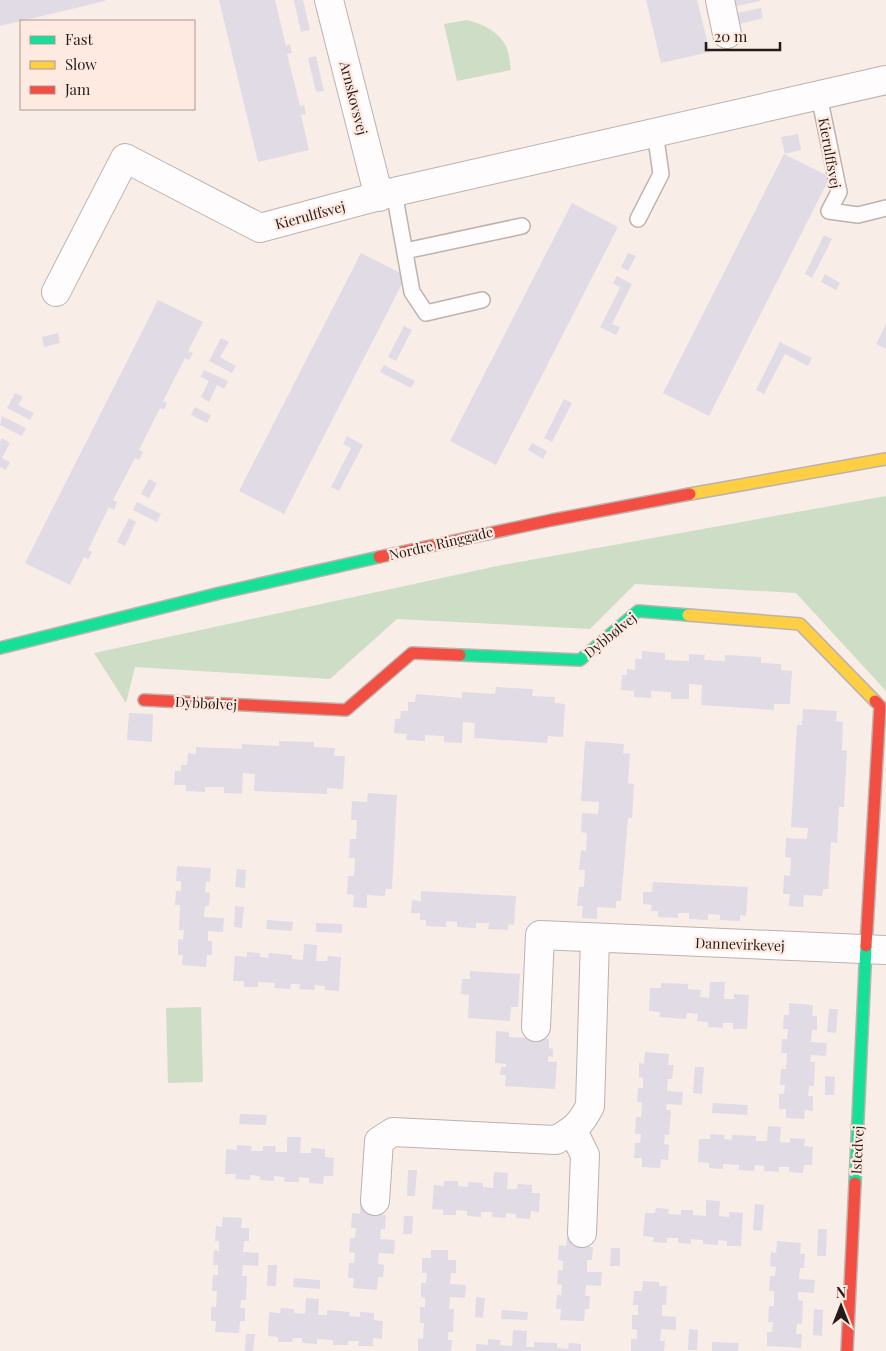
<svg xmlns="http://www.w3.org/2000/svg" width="886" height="1351" viewBox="0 0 886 1351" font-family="'Playfair Display',serif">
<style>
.green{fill:#ceddc5}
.building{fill:#e0dbe5}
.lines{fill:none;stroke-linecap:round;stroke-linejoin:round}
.lane-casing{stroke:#bcb2ae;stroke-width:18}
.street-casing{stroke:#bcb2ae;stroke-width:30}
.fast-casing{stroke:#bcb2ae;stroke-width:14}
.slow-casing{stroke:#bcb2ae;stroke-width:14}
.jam-casing{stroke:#bcb2ae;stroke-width:14}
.lane{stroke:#fefcfc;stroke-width:15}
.street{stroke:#fefcfc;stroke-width:28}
.fast{stroke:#16e098;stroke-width:11}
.slow{stroke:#ffcf43;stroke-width:11}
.jam{stroke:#f24e42;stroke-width:11}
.labels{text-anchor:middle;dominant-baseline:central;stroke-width:4.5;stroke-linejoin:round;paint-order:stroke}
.street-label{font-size:14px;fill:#241b18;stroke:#ffeae2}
</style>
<rect width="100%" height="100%" fill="#f9ede8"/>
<path class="green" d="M467,20C483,24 498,31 506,46C509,53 510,63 511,70L457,81L444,24Z
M886,496V691L796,593L635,584L590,629L397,619L330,679L135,667L126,703L94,653L502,565Z
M201,1007L203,1082L168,1083L166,1008Z"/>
<path class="building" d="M0,0H105V1L0,26Z
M219,0H275L286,46L290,44L292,53L287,54L300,106L304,105L306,114L301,115L309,150L258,162Z
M294,0H303L310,30L301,32Z
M646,0H697L710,52L661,63Z
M730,0H760V1L732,7Z
M761,8L763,18L736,25L733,14Z
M316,56L324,91L316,92L308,58Z
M798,134L801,150L785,154L781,137Z
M784,154L830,177L709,416L663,393Z
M572,203L618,227L496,465L450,441Z
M824,235L832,239L812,278L805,274Z
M361,253L406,276L284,514L239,491Z
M628,253L636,256L628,271L621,267Z
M825,274L840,283L836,290L821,282Z
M617,276L632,284L612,324L620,327L616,335L600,327L620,288L613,283Z
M158,300L203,322L188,351L193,353L189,360L185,358L163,401L167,403L164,410L160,408L139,450L143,452L139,460L135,458L113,500L117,502L114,510L109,507L88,550L92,552L89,559L84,557L70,585L25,563Z
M886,324V349L876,344Z
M404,326L412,330L396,361L388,357Z
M58,333L60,343L44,347L42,337Z
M221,338L229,342L220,357L236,366L232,373L209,361Z
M780,342L812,358L808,366L785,354L764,394L756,390Z
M384,365L415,381L411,388L380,372Z
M204,370L228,381L224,389L217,385L209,402L201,397L209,381L201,377Z
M15,393L23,397L18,405L34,413L30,420L7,408Z
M564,399L572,403L552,442L544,438Z
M195,407L211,415L207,423L191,415Z
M2,416L26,428L22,436L0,425Z
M347,436L363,445L339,491L331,487L351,448L343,444Z
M2,438L10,443L2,458L10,462L6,470L0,467V442Z
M532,443L547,451L543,459L528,450Z
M149,479L157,483L149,498L141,494Z
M137,502L161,514L157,522L133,510Z
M129,518L136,522L125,546L117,542Z
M642,651L665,653V660L689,661V654L705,655L704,660L725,661V655L761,657V663L781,664V670L792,671L790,704H774V710L701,705L702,685L689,684V699H671V692L651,691V698L634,697V691L621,690L622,675H627V669L635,670V659H642Z
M496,687L533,689L532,696L555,697L554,703L565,704L563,737L548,736L547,743L474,738L475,723L463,722L462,743L444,742V736L425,735V741L406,740L407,734L394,733L395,719H400L401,711H408V702H415L416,694L462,698V692L495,694Z
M803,709L837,711L836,721L843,722L842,750L847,751L844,807H839L837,843L831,842L828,889H823L822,896L804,895L803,907L789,906L790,894H783L784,875L790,876L791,863V858L785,857L786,838L807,839L808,828L791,827L797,725H802Z
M129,713L153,714L152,742L127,740Z
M279,741L314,742V747L335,748L334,756H345L343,789L327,788V794L254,791L255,774L243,773L242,794L224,793V787H205V792L186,791V785H174L175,771H181V765H187L188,753L196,754V747L242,749V744L279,746Z
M585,741L624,744L623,753L630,754L628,783L634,784L632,818H628L621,901H616V908L597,907V919L582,918L583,906H577L579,887H584L585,870H579L581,850L586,851L587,833L581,832L582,813L598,814L599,802L581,801Z
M368,793L397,795L392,889H386L385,896L367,895V908L353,907L354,895L347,894L348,876H354L355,858H349L350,839H356L357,820H351L352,801L367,802Z
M177,866L211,868L210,882H206L205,892L210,893L209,906H205L204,917L224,918L223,932L208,931V941H212V955H207L206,967L182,965L183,955H178V939L183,940L184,930H179L180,905H175L176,891H181V881H176Z
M237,869L246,870L245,888L235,887Z
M653,882L748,887L746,916L740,915V921L720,920V915L708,914V920L689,919V913H678V918L658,917V911H651L652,905L643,904V892H652Z
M421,891L516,896L514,925L508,924V930L488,929L489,923H476V928L457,927V922L446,921V927L426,926V920H420V913H411L412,900L421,901Z
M235,906L244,907L242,928L234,927Z
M267,920L293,922L292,931L266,929Z
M316,923L342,924V933L316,932Z
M304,944L317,945L316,961H327L328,956L341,957L339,991L325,990V986L315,985L314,990L299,989L300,984H291L290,989L274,988L275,983L258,982V987H244V981H233L235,956L247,957V952L260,953V957L268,958L269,953L292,955V959L303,960Z
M470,971L520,974L518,1007H511L510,1021L468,1018L469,995L461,994L462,979H470Z
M710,982H725L724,999H734V994L749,995L747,1029H733V1023H723V1028L708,1027V1022L697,1021L698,1014L687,1013L686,1019L659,1017L660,1012L649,1011L650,988H661V983L688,984V989L701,990L700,997L709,998Z
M789,1003L813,1005L812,1016H817V1030H812L811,1042L827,1043L826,1056L811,1055L810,1062H815L814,1086H809L808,1096H813V1111L805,1110L804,1119L786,1118V1109H779V1094H784L785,1085H780L781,1069H786L787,1053H781L782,1039H787L788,1029H783L784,1015H789Z
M829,1009H838L836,1033L827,1032Z
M496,1031L509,1032V1037L549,1039V1048L553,1049V1057L548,1056V1062H557L555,1089L505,1086L506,1075H500L501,1067H506V1064L495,1063Z
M645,1052L669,1054L668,1065H674L672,1079H668L667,1091L683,1092L682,1105L667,1104L666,1110H671L669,1135H665L664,1144L669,1145L668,1160L661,1159L660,1168L642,1167V1158H634L635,1143H640L641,1134H635L636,1117H641L642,1102H637L638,1088H643V1078L639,1077V1063L644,1064Z
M695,1067H704L702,1094L693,1093Z
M825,1076L835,1077L834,1095H825Z
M713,1103L748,1105L747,1115L712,1113Z
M240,1114L267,1115L266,1125L239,1124Z
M768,1126L781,1127L780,1142L790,1143V1138L805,1139L804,1146L813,1147L812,1165H804L803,1173L789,1172V1167H779V1172L764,1171V1166L755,1165L754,1171L739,1170V1165L723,1164V1169L709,1168V1163L698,1162L699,1139H710V1134L725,1135L724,1139L732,1140V1135L756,1136V1141H767Z
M287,1137H301L300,1153H311V1148L325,1149V1157L334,1158L333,1176H324L323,1184L309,1183V1178L299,1177V1182H284L285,1177L274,1176V1181L260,1180V1176L250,1175V1180L235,1179L236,1174H225L226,1149L237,1150V1145L252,1146L251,1151H263V1146H276L275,1152H287Z
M408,1170H417L415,1196H407Z
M494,1172L508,1173L507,1189H517L518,1184L532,1185V1193H540L539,1212L531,1211L530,1219L516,1218V1214L506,1213V1218L492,1217V1212H481V1217L467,1216V1211L456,1210V1215H443V1210L432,1209L434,1185L444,1186V1181H458V1186L468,1187V1182L483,1183V1187L493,1188Z
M706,1200L720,1201L719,1216L729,1217V1212L743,1213L741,1246H727V1241L718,1240V1245L703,1244V1240L691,1239V1244L678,1243V1238H667V1243L653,1242L654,1237L643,1236L645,1213H655L656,1208L669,1209L668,1214L681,1215V1210H693V1215L706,1216Z
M360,1204L379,1205L378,1215H386L385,1229H381L380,1239L395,1240L394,1254L379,1253L378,1264L384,1265L383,1277H378L377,1290L353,1288L354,1278H348L349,1263H354L355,1253L349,1252L350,1238H355L356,1228H351L352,1213L360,1214Z
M755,1204L764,1205L762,1231L753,1230Z
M404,1216H413L412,1234H403Z
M223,1217L242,1218L241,1228H249V1241H244L243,1252L259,1253L258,1266L243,1265L242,1276H247L246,1300H241L240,1308H245V1321H240L239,1333L215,1332L216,1321H211V1307H216L217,1291H212L213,1275H218V1265H213L214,1250L219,1251V1241H215L216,1226L222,1227Z
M818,1229H827L826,1256H817Z
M567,1236L585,1237L584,1246L593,1247L592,1260H587V1272H602L601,1286L586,1285L585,1296H590L589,1309H585L584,1321L560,1320L561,1309H556L557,1295H561L562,1285L557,1284L558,1270H563V1261L558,1260L559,1245L566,1246Z
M777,1241L801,1243L800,1254H805L804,1268H800L799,1279L815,1280L814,1293L798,1292V1300L803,1301L802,1324H797L796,1334H802L801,1348L767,1346V1332H772L773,1322H768L769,1306H774V1291H769L770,1276H775L776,1267L770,1266L771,1252L776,1253Z
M611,1248H620V1266H610Z
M431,1250H448V1260H456V1273H451L450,1284L466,1285L465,1298L450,1297L449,1309H454L453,1332H448V1340H452L451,1351H418V1338L423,1339L424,1323H420V1307H425V1298L421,1297V1283H426L427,1273H422V1258H431Z
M268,1265H277L276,1286H267Z
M294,1278L320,1280V1289L293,1287Z
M643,1281L659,1282V1286H667L666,1305H662V1316L676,1317V1330L661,1329L660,1341H665L664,1351H631V1339H637V1330L632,1329V1315H638V1305H633L634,1291H642Z
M476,1297L485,1298L483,1318L475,1317Z
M306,1298L319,1299L318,1315H327V1310L350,1312L349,1316L360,1317V1312L374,1313V1320L383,1321L382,1339L373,1338V1346H358L359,1341H348V1345H333V1340L317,1339V1344L302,1343V1338H293L292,1342H278V1337L268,1336L269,1312L280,1313L281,1308L294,1309V1313L305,1314Z
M814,1309L823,1310L822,1336L813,1335Z
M502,1310L528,1312L527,1320L501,1319Z
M689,1329L698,1330L697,1350H688Z
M513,1330L527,1331L526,1347H534V1342L557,1343V1348L568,1349L569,1343L581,1344V1351H476V1344L488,1345V1339L501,1340L500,1345L512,1346Z
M246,1334H255L253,1351H245Z
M712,1342L739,1343L738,1351H712Z"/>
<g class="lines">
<g class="lane-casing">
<path id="lane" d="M819,96L839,192L829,211L858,215L886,208
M394,192L412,292L426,313L482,300
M638,219L661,174L655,132
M405,251L522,226"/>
</g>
<g class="street-casing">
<path id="street" d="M329,0L379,197
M720,0L727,34
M56,292L125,158L260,228L394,192L886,80
M536,1027L540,935L886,950
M573,1131L585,1155L582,1233
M375,1201L379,1141L393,1132L556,1140C574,1130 581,1124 590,1106L595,938"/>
</g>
<g class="fast-casing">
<path id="fast" d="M0,648L220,593L379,557
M460,655L580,660L638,611L688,615
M855,1183L866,946"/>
</g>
<g class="slow-casing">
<path id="slow" d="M690,494L886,459
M688,615L800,624L875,701"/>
</g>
<g class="jam-casing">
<path id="jam" d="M379,557L552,520L690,494
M144,700L346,710L412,653L460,655
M866,946L880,706L875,701
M847,1351L855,1183"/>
</g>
<use href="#lane" class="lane"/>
<use href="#street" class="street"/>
<use href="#fast" class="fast"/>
<use href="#slow" class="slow"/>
<use href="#jam" class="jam"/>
</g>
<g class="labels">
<g class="street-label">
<text transform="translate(354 98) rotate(76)">Arnskovsvej</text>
<text transform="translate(830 153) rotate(80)">Kierulffsvej</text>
<text transform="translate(310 215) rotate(-15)">Kierulffsvej</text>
<text transform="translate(441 543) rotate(-13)">Nordre Ringgade</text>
<text transform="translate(610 635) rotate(-39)">Dybbølvej</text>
<text transform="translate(206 703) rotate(3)">Dybbølvej</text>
<text transform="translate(740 944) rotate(2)">Dannevirkevej</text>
<text transform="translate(857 1150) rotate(-87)">Istedvej</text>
</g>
</g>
<rect x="20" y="20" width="175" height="90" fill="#ffeae2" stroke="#a79791"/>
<rect x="30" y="36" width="25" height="8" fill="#16e098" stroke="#a79791"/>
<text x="65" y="45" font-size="15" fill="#241b18">Fast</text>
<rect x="30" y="61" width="25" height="8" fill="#ffcf43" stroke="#a79791"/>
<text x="65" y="70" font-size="15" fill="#241b18">Slow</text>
<rect x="30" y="86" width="25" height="8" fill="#f24e42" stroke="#a79791"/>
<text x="65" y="95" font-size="15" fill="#241b18">Jam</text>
<g transform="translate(841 1306)" stroke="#ffeae2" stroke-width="4" paint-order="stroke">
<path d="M0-4L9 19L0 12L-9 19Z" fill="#241b18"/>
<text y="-8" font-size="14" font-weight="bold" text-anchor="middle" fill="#241b18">N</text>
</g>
<path d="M706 42v8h74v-8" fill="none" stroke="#241b18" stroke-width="2.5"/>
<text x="714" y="42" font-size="15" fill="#241b18" stroke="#ffeae2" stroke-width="4" paint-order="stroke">20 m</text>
</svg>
